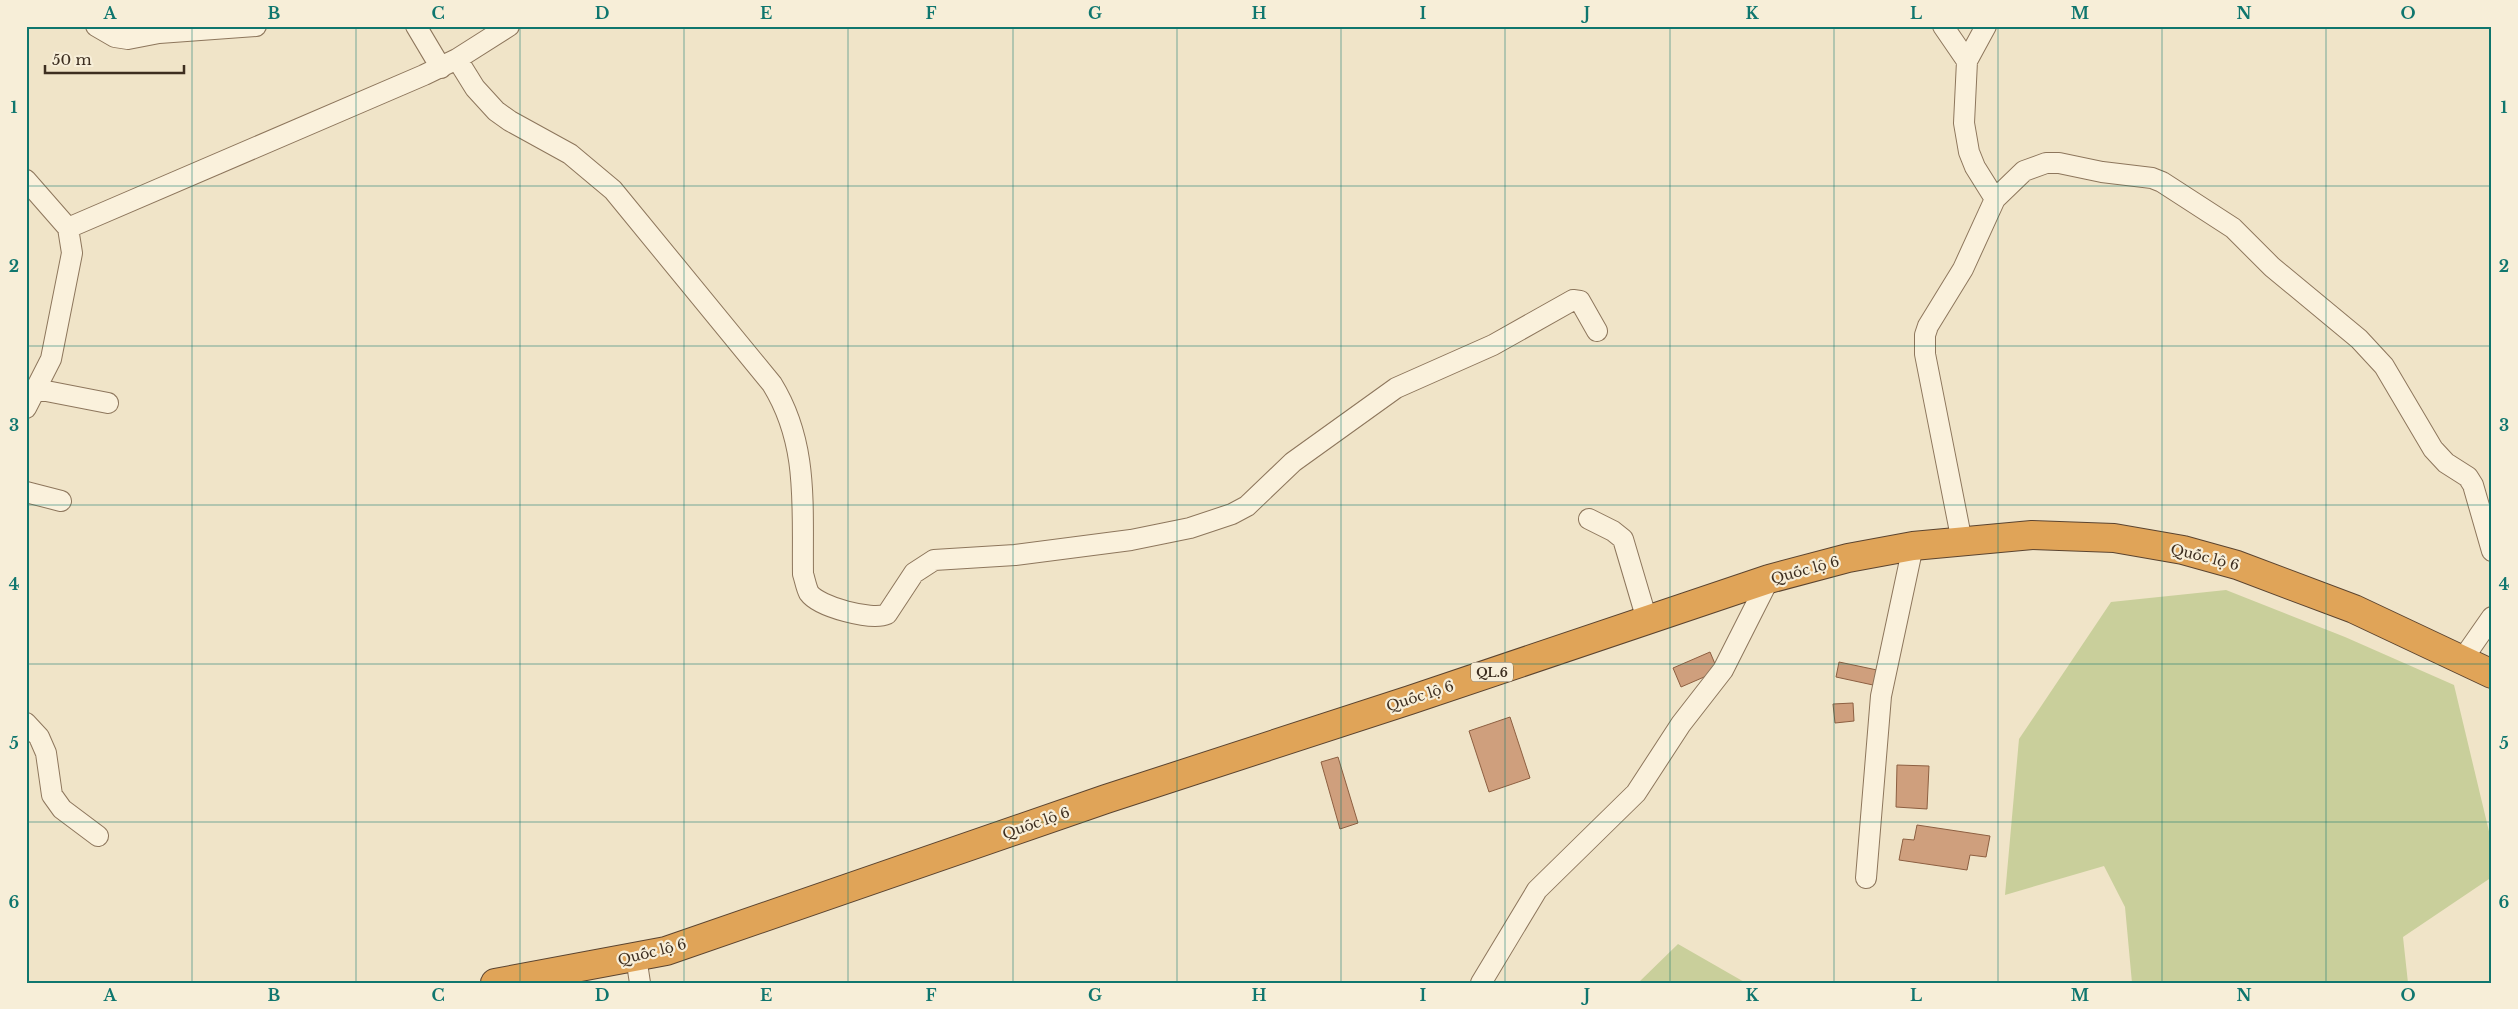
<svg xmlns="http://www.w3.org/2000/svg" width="2518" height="1009" viewBox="0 0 2518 1009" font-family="'Libre Baskerville',serif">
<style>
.green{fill:#c9cf9b}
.building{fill:#cf9f7d;stroke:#8d5f41}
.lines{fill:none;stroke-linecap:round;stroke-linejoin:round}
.minor-casing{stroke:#8d765c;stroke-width:22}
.highway-casing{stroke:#5b4430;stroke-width:30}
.minor{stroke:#faf1dc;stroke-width:20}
.highway{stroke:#e0a458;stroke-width:28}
.grid{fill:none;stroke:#0f766e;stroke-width:1;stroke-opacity:0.55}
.labels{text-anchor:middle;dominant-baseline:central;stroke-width:4.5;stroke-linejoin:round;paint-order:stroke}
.shield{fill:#f7eed8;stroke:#756857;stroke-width:1}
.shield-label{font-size:12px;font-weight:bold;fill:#3d2e20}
.street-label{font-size:14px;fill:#3d2e20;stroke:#f7eed8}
.neatline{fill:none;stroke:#0f766e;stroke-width:2}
.grid-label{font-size:16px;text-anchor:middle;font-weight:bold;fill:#0f766e}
</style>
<rect width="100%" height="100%" fill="#f0e4c8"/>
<path class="green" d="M2226,590L2345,637L2454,685L2492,844V877L2403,937L2408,983H2132L2125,907L2104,866L2005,895L2019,739L2111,602Z
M1678,944L1746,983H1638Z"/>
<path class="building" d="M1710,652L1718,671L1681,687L1673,668Z
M1839,662L1877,670L1873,685L1836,677Z
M1853,703L1854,721L1835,723L1833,704Z
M1510,717L1530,778L1489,792L1469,731Z
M1338,757L1358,823L1340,829L1321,762Z
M1897,765L1929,766L1927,809L1896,807Z
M1917,825L1990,836L1986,857L1970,855L1967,870L1899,860L1903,839L1914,840Z"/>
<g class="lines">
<g class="minor-casing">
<path id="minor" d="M96,26L115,37L128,39L159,33L256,26
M416,26L441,68
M1943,26L1967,61
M1986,26L1967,61L1964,123L1969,152L1975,167L1995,199
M457,59L475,88L496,111L510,121L570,154L613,190L772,384C809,444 802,506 803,574C805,580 806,587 809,593C819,607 872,621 887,614L914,573L934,560L1015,555L1131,540L1190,528L1232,514L1247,506L1293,462L1396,388L1493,345L1573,300L1580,301L1597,331
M26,180L68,228L72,253L51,359L26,408
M68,228L424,75L457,59L509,26
M36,389L108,403
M26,492L61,501
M1589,519L1613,531L1623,539L1647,620
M1962,542L1925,354V335L1928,326L1963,269L1995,199L2024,171L2046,163H2059L2102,172L2152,178L2162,182L2233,228L2272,267L2359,339L2384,366L2433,449L2446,463L2468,477L2473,485L2492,551
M2462,660L2492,617
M26,723L39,737L46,753L52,795L62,809L98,836
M1866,878L1881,696L1913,546
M636,957L640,983
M1481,983L1537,890L1636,793L1681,724L1723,670L1769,579"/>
</g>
<g class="highway-casing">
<path id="highway" d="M495,983L666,951L1106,799L1410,700L1769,579L1848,558L1913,546L2032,535L2114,538L2183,550L2237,565L2354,609L2492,674"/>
</g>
<use href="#minor" class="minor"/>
<use href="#highway" class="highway"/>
</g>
<path class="grid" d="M192,26V983M356,26V983M520,26V983M684,26V983M848,26V983M1013,26V983M1177,26V983M1341,26V983M1505,26V983M1670,26V983M1834,26V983M1998,26V983M2162,26V983M2326,26V983M26,186H2492M26,346H2492M26,505H2492M26,664H2492M26,822H2492"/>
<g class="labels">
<rect class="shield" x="1471" y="662.5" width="42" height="19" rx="4"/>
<g class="shield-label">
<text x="1492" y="672">QL.6</text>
</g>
<g class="street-label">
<text transform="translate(2205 557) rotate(14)">Quốc lộ 6</text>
<text transform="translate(1805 570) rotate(-15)">Quốc lộ 6</text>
<text transform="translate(1420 696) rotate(-18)">Quốc lộ 6</text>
<text transform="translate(1036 823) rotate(-19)">Quốc lộ 6</text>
<text transform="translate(652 952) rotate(-14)">Quốc lộ 6</text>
</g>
</g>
<rect width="2518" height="1009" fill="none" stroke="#f7eed8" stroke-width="55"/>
<path d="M45 65v8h139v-8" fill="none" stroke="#3d2e20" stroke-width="2.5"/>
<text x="52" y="65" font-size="15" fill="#3d2e20" stroke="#f7eed8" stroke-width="4" paint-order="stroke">50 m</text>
<rect x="28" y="28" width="2462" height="954" class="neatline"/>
<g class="grid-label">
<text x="110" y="19">A</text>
<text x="274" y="19">B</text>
<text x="438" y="19">C</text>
<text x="602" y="19">D</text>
<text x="766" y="19">E</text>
<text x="931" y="19">F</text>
<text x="1095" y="19">G</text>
<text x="1259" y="19">H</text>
<text x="1423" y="19">I</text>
<text x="1587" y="19">J</text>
<text x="1752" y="19">K</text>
<text x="1916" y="19">L</text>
<text x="2080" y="19">M</text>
<text x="2244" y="19">N</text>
<text x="2408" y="19">O</text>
<text x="14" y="113">1</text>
<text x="2504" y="113">1</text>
<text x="14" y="272">2</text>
<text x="2504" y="272">2</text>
<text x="14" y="431">3</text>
<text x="2504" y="431">3</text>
<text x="14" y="590">4</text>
<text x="2504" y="590">4</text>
<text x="14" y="749">5</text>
<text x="2504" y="749">5</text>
<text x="14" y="908">6</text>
<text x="2504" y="908">6</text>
<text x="110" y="1001">A</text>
<text x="274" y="1001">B</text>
<text x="438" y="1001">C</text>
<text x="602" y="1001">D</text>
<text x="766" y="1001">E</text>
<text x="931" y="1001">F</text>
<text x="1095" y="1001">G</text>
<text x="1259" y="1001">H</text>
<text x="1423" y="1001">I</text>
<text x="1587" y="1001">J</text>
<text x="1752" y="1001">K</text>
<text x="1916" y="1001">L</text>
<text x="2080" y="1001">M</text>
<text x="2244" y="1001">N</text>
<text x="2408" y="1001">O</text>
</g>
</svg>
